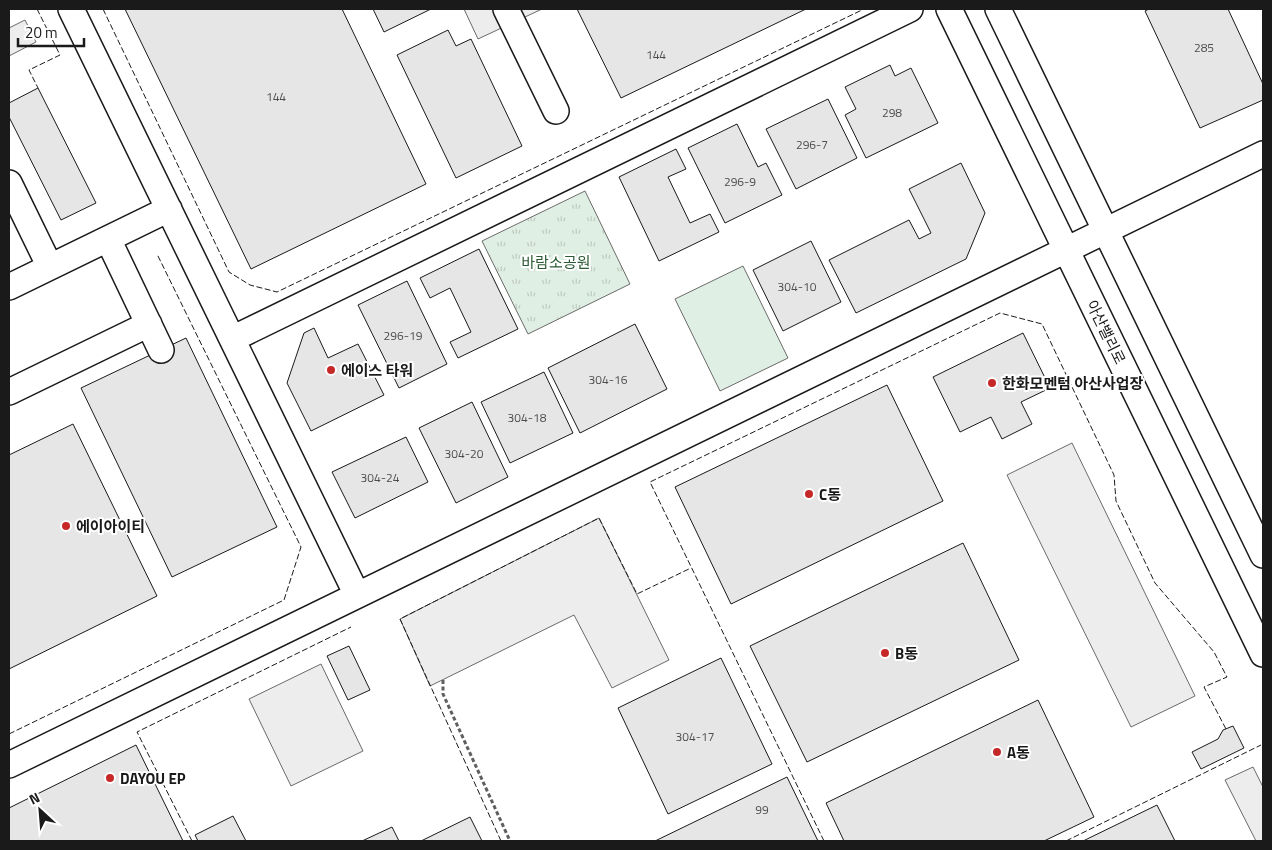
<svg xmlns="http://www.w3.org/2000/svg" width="1272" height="850" viewBox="0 0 1272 850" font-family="'Titillium Web','Noto Sans KR',sans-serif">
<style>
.grass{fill:#e0efe3;stroke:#6a6a6a}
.park{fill:url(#park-tufts);stroke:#6a6a6a}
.parking{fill:#ededed;stroke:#6a6a6a}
.building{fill:#e6e6e6;stroke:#1a1a1a}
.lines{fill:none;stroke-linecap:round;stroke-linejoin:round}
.minor-casing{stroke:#1a1a1a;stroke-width:28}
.path{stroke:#5f5f5f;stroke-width:3;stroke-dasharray:4 2.5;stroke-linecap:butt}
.minor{stroke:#fff;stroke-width:25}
.fence{stroke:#1a1a1a;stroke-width:1;stroke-dasharray:6 2.5;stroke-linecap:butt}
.poi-dot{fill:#c62828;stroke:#fff;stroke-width:2}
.labels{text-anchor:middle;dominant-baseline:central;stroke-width:4;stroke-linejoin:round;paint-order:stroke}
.number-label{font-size:12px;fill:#4d4d4d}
.park-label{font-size:15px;fill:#2b5a34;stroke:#fff}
.street-label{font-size:15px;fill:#1a1a1a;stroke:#fff}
.poi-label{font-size:15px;font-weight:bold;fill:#1a1a1a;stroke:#fff;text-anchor:start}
</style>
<defs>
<pattern id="park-tufts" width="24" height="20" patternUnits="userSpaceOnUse" patternTransform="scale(1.25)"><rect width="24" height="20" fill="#e0efe3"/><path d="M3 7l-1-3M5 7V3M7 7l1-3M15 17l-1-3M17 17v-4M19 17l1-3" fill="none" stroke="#c0ccc2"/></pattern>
</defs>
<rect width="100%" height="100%" fill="#fff"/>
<path class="grass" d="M743,266L788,358L720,391L675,299Z"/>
<path class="park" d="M585,191L630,284L528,334L482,241Z"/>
<path class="parking" d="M464,9H542L478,39Z
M25,20L36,42L9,56V28Z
M1072,443L1195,696L1131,727L1007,475Z
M599,518L669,660L612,688L574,615L430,686L400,619Z
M321,664L363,751L291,786L249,699Z
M1253,767L1263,787V841H1256L1225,780Z"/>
<path class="building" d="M125,9H342L426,184L251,269Z
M373,9H431L384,32Z
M577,9H806L621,98Z
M1149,9H1228L1263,84V100L1200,128L1145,11Z
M448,30L456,46L471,39L522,146L456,178L397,55Z
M890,65L895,76L911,68L938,123L866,158L845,115L856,109L845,87Z
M38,88L96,203L61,220L9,117V103Z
M828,99L857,158L796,189L766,129Z
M737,124L758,167L766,163L782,195L725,223L688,148Z
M676,149L686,169L668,177L690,223L710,214L719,232L659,261L619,177Z
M961,163L985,213L966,259L856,313L829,260L909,220L919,239L931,233L909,189Z
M811,241L841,302L783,331L753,270Z
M479,249L518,329L458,358L450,342L471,332L450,288L430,298L420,278Z
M407,281L447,364L399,388L358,305Z
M635,324L667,389L580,433L548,368Z
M314,328L328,358L358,344L384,395L311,431L287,383L304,333Z
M1023,333L1050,388L1021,402L1032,424L1002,439L991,417L960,432L933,377Z
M186,338L277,527L172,577L81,388Z
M544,372L573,433L510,463L481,402Z
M887,385L943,501L731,604L675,487Z
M472,402L508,477L456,503L419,428Z
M73,424L157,596L9,669V455Z
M406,437L428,482L355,518L332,472Z
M963,543L1019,660L807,762L750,646Z
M349,646L370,690L348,700L327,656Z
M721,658L772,764L668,814L618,708Z
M1038,700L1094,817L1044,841H844L826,803Z
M1233,726L1244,748L1201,769L1192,752L1218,739L1223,730Z
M136,745L183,841H9V808Z
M787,777L818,841H655Z
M1157,805L1175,841H1083Z
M233,816L246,841H198L195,835Z
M470,817L482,841H421Z
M392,827L399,841H362Z"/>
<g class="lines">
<g class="minor-casing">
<path id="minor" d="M71,9L357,595
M506,9L556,111
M949,9L1263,654
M998,9L1263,555
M9,183L50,267
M108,239L161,350
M9,287L169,209
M232,339L910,9
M9,392L149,324
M9,765L1263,154"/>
</g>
<path class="path" d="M443,680V694L510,841"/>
<use href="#minor" class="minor"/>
<path class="fence" d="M37,9L60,55L29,70L38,88
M103,9L229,272L250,285L277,292L864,9
M9,734L284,600L301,547L157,254
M192,841L137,732L351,627
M501,841L400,619L599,518L637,594L691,568
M824,841L650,482L1000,313L1042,324L1114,475L1116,501L1155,583L1214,652L1227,677L1204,687L1226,729
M1066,841L1261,745"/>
</g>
<g class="poi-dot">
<circle cx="331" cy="370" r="5"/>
<circle cx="992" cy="383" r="5"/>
<circle cx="809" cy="494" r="5"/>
<circle cx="66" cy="526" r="5"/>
<circle cx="885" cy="653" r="5"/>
<circle cx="997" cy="752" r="5"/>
<circle cx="110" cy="778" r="5"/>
</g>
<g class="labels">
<g class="number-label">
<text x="1204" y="47">285</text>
<text x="656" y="54">144</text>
<text x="276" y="96">144</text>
<text x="892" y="112">298</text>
<text x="812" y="144">296-7</text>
<text x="740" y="181">296-9</text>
<text x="797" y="286">304-10</text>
<text x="403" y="335">296-19</text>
<text x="608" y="379">304-16</text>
<text x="527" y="417">304-18</text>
<text x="464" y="453">304-20</text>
<text x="380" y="477">304-24</text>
<text x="695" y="736">304-17</text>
<text x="762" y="809">99</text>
</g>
<g class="park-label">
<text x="556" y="262">바람소공원</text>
</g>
<g class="street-label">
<text transform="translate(1106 332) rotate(64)">아산밸리로</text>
</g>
<g class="poi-label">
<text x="341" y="370">에이스 타워</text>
<text x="1002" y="383">한화모멘텀 아산사업장</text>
<text x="819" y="494">C동</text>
<text x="76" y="526">에이아이티</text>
<text x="895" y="653">B동</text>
<text x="1007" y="752">A동</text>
<text x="120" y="778">DAYOU EP</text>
</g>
</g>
<rect width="1272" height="850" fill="none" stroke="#1a1a1a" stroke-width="20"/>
<g transform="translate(40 810) rotate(334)" stroke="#ffffff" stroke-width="4" paint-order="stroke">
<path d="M0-4L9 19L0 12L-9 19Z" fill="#1a1a1a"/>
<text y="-8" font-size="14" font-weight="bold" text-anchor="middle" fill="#1a1a1a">N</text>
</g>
<path d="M18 38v8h66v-8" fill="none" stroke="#1a1a1a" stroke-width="2.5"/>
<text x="25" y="38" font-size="15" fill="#1a1a1a" stroke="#ffffff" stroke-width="4" paint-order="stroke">20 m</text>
</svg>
